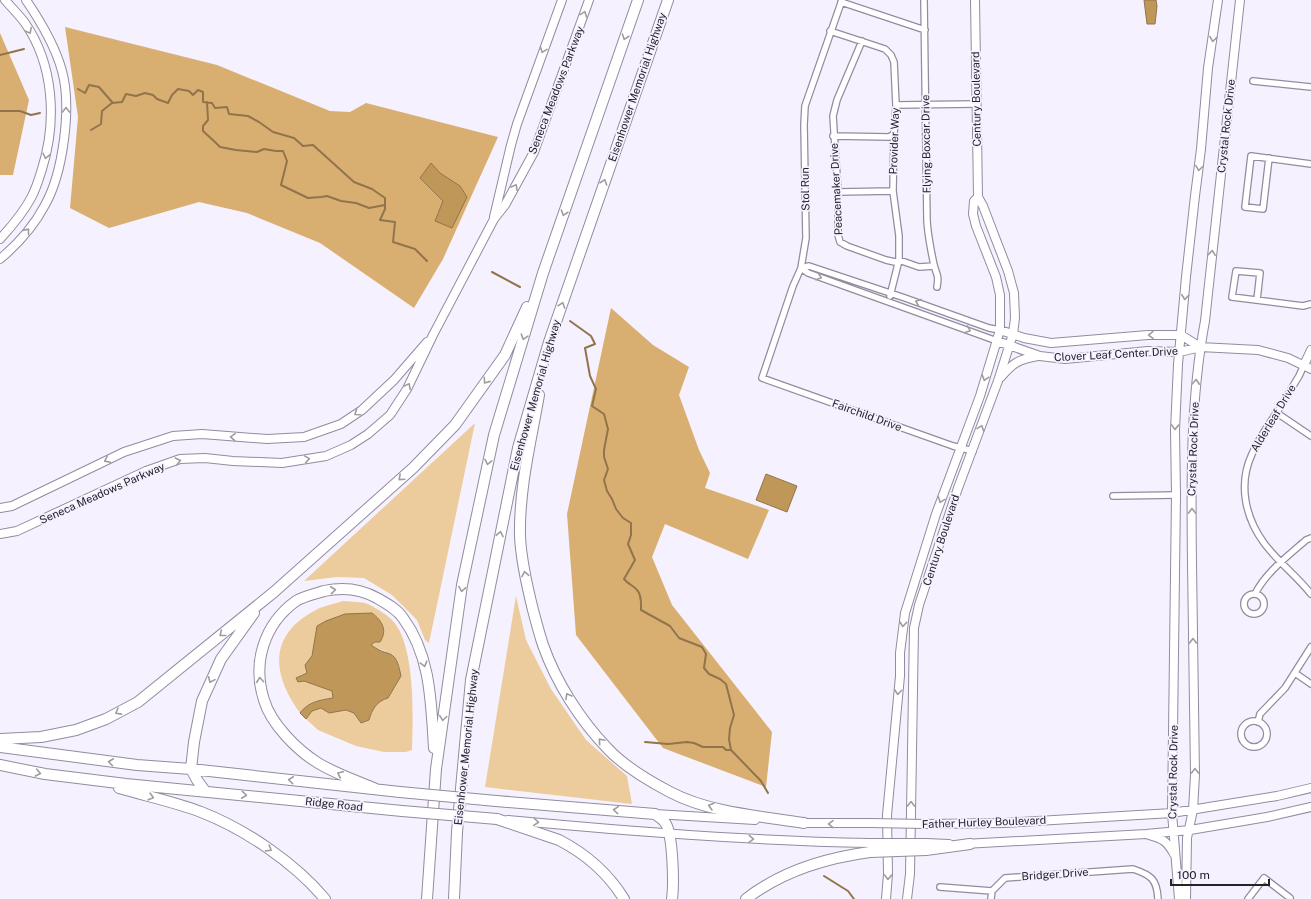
<svg xmlns="http://www.w3.org/2000/svg" width="1311" height="899" viewBox="0 0 1311 899" font-family="'Public Sans',sans-serif">
<style>
.green{fill:#eccc9c}
.forest{fill:#d9af71}
.water{fill:#bf9759;stroke:#91744b}
.lines{fill:none;stroke-linecap:round;stroke-linejoin:round}
.stream{stroke:#91744b;stroke-width:2}
.street-casing{stroke:#938b9f;stroke-width:8}
.secondary-casing{stroke:#938b9f;stroke-width:10}
.highway-casing{stroke:#938b9f;stroke-width:12}
.street{stroke:#fff;stroke-width:5.5}
.secondary{stroke:#fff;stroke-width:8}
.highway{stroke:#fff;stroke-width:10}
.secondary-bridge-casing{stroke:#938b9f;stroke-width:10;stroke-linecap:butt}
.highway-bridge-casing{stroke:#938b9f;stroke-width:12;stroke-linecap:butt}
.secondary-bridge{stroke:#fff;stroke-width:8}
.highway-bridge{stroke:#fff;stroke-width:10}
.oneway{stroke:#9d9c9f}
.labels{text-anchor:middle;dominant-baseline:central;stroke-width:3.5;stroke-linejoin:round;paint-order:stroke}
.street-label{font-size:11px;fill:#25222a;stroke:#f6f1ff}
</style>
<rect width="100%" height="100%" fill="#f6f1ff"/>
<path class="green" d="M475,423L429,643L425,640L417,620L392,595L364,578L337,577L304,581Z
M516,596L526,640L551,689L586,740L627,776L632,804L485,787Z
M343,601C351,602 363,601 370,605C377,609 386,614 391,619C416,642 413,718 412,750L406,752H384L356,746L318,730L306,719L312,711L321,708L329,713L346,710L354,713L361,723L369,720C372,709 377,701 388,698L401,676L385,651L376,648L371,645L376,642L372,614H359L317,626L312,657L305,665L307,673L301,675L304,681L332,691L333,698C320,700 308,702 300,713C272,675 268,636 314,611C322,606 334,604 343,601Z"/>
<path class="forest" d="M65,27L217,65L330,111L350,112L366,103L498,137L443,259L414,308L320,243L247,213L199,202L109,228L70,208L78,117Z
M0,33L29,100L13,175H0Z
M611,308L653,345L689,367L679,395L699,450L710,473L705,488L769,510L748,559L665,524L652,557L672,605L772,732L766,787L663,748L576,635L567,514Z"/>
<path class="water" d="M1144,0H1156L1157,6L1155,24H1147Z
M431,163L440,173L460,186L467,197L452,228L435,221L443,201L420,178Z
M766,474L797,486L787,512L756,500Z
M372,613C382,621 388,630 380,642H375L371,645C390,659 395,646 401,676L388,698C377,701 372,709 369,720L361,723L354,713L346,710L329,713L321,708L312,711L306,719L300,713C308,702 320,700 333,698L332,691L304,681L298,682L296,678L307,673L305,665L312,656L317,626L326,621L345,614Z"/>
<g class="lines">
<path class="stream" d="M0,55L24,49
M78,89L85,93L89,85L99,87L112,102
M207,102L208,120L203,126V131L215,142L220,147L236,150L257,152L264,149L276,151H283L287,161L281,185L308,198L321,197L327,196L341,201L356,203L369,208L385,205
M0,111H20L31,115L40,113
M91,130L101,124L102,111L112,103L122,102L126,94L136,96L145,93L153,95L157,99L168,103L172,95L178,89L189,91L193,95L198,90L203,92V102L212,103L215,108L227,107L229,114L248,116L259,122L273,132L294,138L303,146L313,145L354,182L372,189L385,198V209L380,220L395,222L393,242L415,249L427,261
M492,272L520,287
M570,321L591,336L595,344L585,348L590,376L596,389L592,406L604,414L608,429L604,450V457L608,469L604,480L607,491L612,499L616,509L623,518L631,523V535L628,544L635,560L624,579C629,585 633,585 637,590C642,595 641,604 641,610L670,626L679,638L702,647L706,654L704,668L709,674L720,679L726,684L734,715L730,728L729,739L731,750L761,781L768,793
M645,742L668,744L687,742L694,743L703,747H723L726,750H731
M824,876L848,891L854,899"/>
<g class="street-casing">
<path id="street" d="M842,0L805,106L804,125L806,238L801,268L793,286L762,378L953,446L973,451
M924,0L927,221C928,236 931,251 934,265C937,276 939,275 937,287
M841,2L925,30
M830,31L885,49L891,55L894,62L896,105L894,134L893,191L899,236V260L890,296
M862,41L837,100L833,116L838,192V235L840,242L847,246L886,260L895,262L899,260L919,267L934,266
M1253,81L1311,87
M896,105L976,104
M833,136L889,137L894,134
M1269,158L1263,209L1245,207L1251,156L1311,164
M838,192L893,191
M1257,300L1260,273L1236,271L1232,297L1303,306L1311,304
M997,341L808,273L801,268L809,266L905,298L989,328L1000,330
M1304,365L1299,376C1291,389 1284,402 1275,415C1267,427 1258,440 1252,454C1238,484 1245,517 1264,543C1277,561 1297,576 1311,594
M1277,413L1311,436
M1113,496L1176,495
M1255,594C1266,572 1288,556 1306,540L1311,538
M1244 604a10 10 0 1 1 20 0a10 10 0 1 1-20 0Z
M1295,673L1311,684
M1241 734a13 13 0 1 1 26 0a13 13 0 1 1-26 0Z
M1258,722L1260,714L1285,688L1311,647
M940,887L992,891L1005,878L1133,869C1151,875 1157,879 1158,899
M991,899L992,891
M1248,899L1264,878L1290,898L1289,899"/>
</g>
<g class="secondary-casing">
<path id="secondary" d="M494,217L511,145L517,124L562,0
M0,239C12,226 23,213 31,198C36,189 39,179 42,169C57,121 54,65 25,23C19,15 12,8 5,0
M0,259C18,244 34,226 45,205C63,173 72,107 62,71C55,45 41,22 26,0
M1000,330L1024,338L1051,343L1148,335H1181L1200,347
M997,341L1040,356L1065,359L1148,351L1180,352L1200,347L1258,350L1288,358L1311,369
M1304,365L1311,350
M1001,377C1013,363 1019,359 1038,356
M0,508L12,506L124,452L173,436L202,434L267,439L304,437L341,424L362,410L394,380L427,342
M0,534L17,531L146,471L180,459L205,458L233,461L282,463L326,456L351,445L368,434L390,415L407,389L433,335L494,219L505,205L534,152L589,0
M655,814L755,820
M508,820C628,831 749,841 870,843
M799,823H870
M926,824L1004,823L1172,813L1277,796L1311,788
M1149,835C1163,839 1167,841 1174,854
M926,843L949,844
M964,844L1146,834L1190,830L1267,817L1311,807
M886,899L888,874L887,815L900,676V653L905,613L936,514L980,396L1000,330V295L996,277L976,226L973,214L974,201L978,197
M907,899L910,874L914,628L919,605L958,488L998,381L1013,334L1015,318L1014,293L1008,271L983,206L978,197L975,0
M1179,899L1172,813L1176,495L1175,430L1178,364L1186,277L1195,196L1201,149L1208,68L1218,0
M1186,899L1187,838L1193,810L1195,775C1194,705 1193,634 1192,563C1191,483 1190,401 1205,321L1240,0"/>
</g>
<g class="highway-casing">
<path id="highway" d="M539,395C531,441 519,488 520,536C521,560 527,586 533,610C536,621 539,633 543,645C556,682 580,720 608,749C624,766 649,781 670,792C710,813 760,816 804,823
M0,739L41,737L76,730L106,719L138,702L274,592L413,468L455,425L505,355L527,307
M0,747L137,765L191,769L400,792
M0,765L45,774L126,784L402,811
M119,788C146,796 175,802 201,812C245,829 295,863 325,899
M376,789C357,781 336,774 318,763C297,750 271,724 264,700C252,663 264,624 296,601C304,596 315,594 324,591C342,587 361,589 377,598C386,603 397,609 403,618C431,656 431,703 434,748
M205,791L197,780L191,769L194,742L202,701L221,659L254,613
M496,801L655,814C659,817 664,820 666,824C673,837 674,884 672,899
M497,819L559,840C586,854 608,873 624,899
M926,850L970,844
M427,899L436,769L462,585L494,435L543,273L638,0
M454,899L457,832L471,680L518,448L549,342L668,0
M746,899C782,871 825,858 870,852"/>
</g>
<use href="#street" class="street"/>
<use href="#secondary" class="secondary"/>
<use href="#highway" class="highway"/>
<g class="secondary-bridge-casing">
<path id="secondary-bridge" d="M870,823L926,824
M870,843H926"/>
</g>
<g class="highway-bridge-casing">
<path id="highway-bridge" d="M400,792L496,801
M402,811L497,819
M870,852L926,850"/>
</g>
<use href="#secondary-bridge" class="secondary-bridge"/>
<use href="#highway-bridge" class="highway-bridge"/>
</g>
<defs><path id="oneway-chevron" d="M-2-3.5L2.5 0L-2 3.5" fill="none" stroke-width="1.6" stroke-linecap="round" stroke-linejoin="round"/></defs>
<g class="oneway">
<use href="#oneway-chevron" transform="translate(584 14) rotate(-70)"/>
<use href="#oneway-chevron" transform="translate(29 31) rotate(62)"/>
<use href="#oneway-chevron" transform="translate(625 37) rotate(109)"/>
<use href="#oneway-chevron" transform="translate(1213 39) rotate(99)"/>
<use href="#oneway-chevron" transform="translate(543 50) rotate(110)"/>
<use href="#oneway-chevron" transform="translate(66 110) rotate(-89)"/>
<use href="#oneway-chevron" transform="translate(46 156) rotate(103)"/>
<use href="#oneway-chevron" transform="translate(1199 168) rotate(98)"/>
<use href="#oneway-chevron" transform="translate(604 182) rotate(-71)"/>
<use href="#oneway-chevron" transform="translate(515 187) rotate(-61)"/>
<use href="#oneway-chevron" transform="translate(564 213) rotate(109)"/>
<use href="#oneway-chevron" transform="translate(27 231) rotate(-51)"/>
<use href="#oneway-chevron" transform="translate(1212 253) rotate(-84)"/>
<use href="#oneway-chevron" transform="translate(819 277) rotate(19)"/>
<use href="#oneway-chevron" transform="translate(1185 297) rotate(96)"/>
<use href="#oneway-chevron" transform="translate(918 302) rotate(-160)"/>
<use href="#oneway-chevron" transform="translate(562 305) rotate(-71)"/>
<use href="#oneway-chevron" transform="translate(968 330) rotate(20)"/>
<use href="#oneway-chevron" transform="translate(1151 335) rotate(179)"/>
<use href="#oneway-chevron" transform="translate(524 337) rotate(107)"/>
<use href="#oneway-chevron" transform="translate(985 378) rotate(107)"/>
<use href="#oneway-chevron" transform="translate(486 381) rotate(125)"/>
<use href="#oneway-chevron" transform="translate(1196 382) rotate(-86)"/>
<use href="#oneway-chevron" transform="translate(408 386) rotate(-62)"/>
<use href="#oneway-chevron" transform="translate(357 413) rotate(145)"/>
<use href="#oneway-chevron" transform="translate(1175 427) rotate(92)"/>
<use href="#oneway-chevron" transform="translate(981 428) rotate(-70)"/>
<use href="#oneway-chevron" transform="translate(233 437) rotate(-176)"/>
<use href="#oneway-chevron" transform="translate(307 459) rotate(-9)"/>
<use href="#oneway-chevron" transform="translate(107 460) rotate(154)"/>
<use href="#oneway-chevron" transform="translate(178 461) rotate(-13)"/>
<use href="#oneway-chevron" transform="translate(488 462) rotate(102)"/>
<use href="#oneway-chevron" transform="translate(401 478) rotate(138)"/>
<use href="#oneway-chevron" transform="translate(941 500) rotate(110)"/>
<use href="#oneway-chevron" transform="translate(1192 511) rotate(-91)"/>
<use href="#oneway-chevron" transform="translate(500 534) rotate(-79)"/>
<use href="#oneway-chevron" transform="translate(525 574) rotate(-101)"/>
<use href="#oneway-chevron" transform="translate(462 589) rotate(99)"/>
<use href="#oneway-chevron" transform="translate(333 590) rotate(-6)"/>
<use href="#oneway-chevron" transform="translate(903 624) rotate(96)"/>
<use href="#oneway-chevron" transform="translate(222 634) rotate(141)"/>
<use href="#oneway-chevron" transform="translate(1193 641) rotate(-91)"/>
<use href="#oneway-chevron" transform="translate(424 664) rotate(75)"/>
<use href="#oneway-chevron" transform="translate(211 680) rotate(114)"/>
<use href="#oneway-chevron" transform="translate(260 680) rotate(-95)"/>
<use href="#oneway-chevron" transform="translate(898 692) rotate(95)"/>
<use href="#oneway-chevron" transform="translate(568 696) rotate(-120)"/>
<use href="#oneway-chevron" transform="translate(118 712) rotate(151)"/>
<use href="#oneway-chevron" transform="translate(443 718) rotate(98)"/>
<use href="#oneway-chevron" transform="translate(601 741) rotate(-131)"/>
<use href="#oneway-chevron" transform="translate(111 762) rotate(-173)"/>
<use href="#oneway-chevron" transform="translate(1195 771) rotate(-90)"/>
<use href="#oneway-chevron" transform="translate(38 773) rotate(11)"/>
<use href="#oneway-chevron" transform="translate(340 774) rotate(-155)"/>
<use href="#oneway-chevron" transform="translate(291 780) rotate(-174)"/>
<use href="#oneway-chevron" transform="translate(244 795) rotate(6)"/>
<use href="#oneway-chevron" transform="translate(151 797) rotate(16)"/>
<use href="#oneway-chevron" transform="translate(911 804) rotate(-89)"/>
<use href="#oneway-chevron" transform="translate(711 806) rotate(-164)"/>
<use href="#oneway-chevron" transform="translate(616 810) rotate(-175)"/>
<use href="#oneway-chevron" transform="translate(536 822) rotate(5)"/>
<use href="#oneway-chevron" transform="translate(831 824) rotate(-179)"/>
<use href="#oneway-chevron" transform="translate(751 839) rotate(4)"/>
<use href="#oneway-chevron" transform="translate(269 849) rotate(32)"/>
<use href="#oneway-chevron" transform="translate(888 877) rotate(92)"/>
</g>
<g class="labels">
<g class="street-label">
<text transform="translate(637 87) rotate(-71)">Eisenhower Memorial Highway</text>
<text transform="translate(556 90) rotate(-69)">Seneca Meadows Parkway</text>
<text transform="translate(976 99) rotate(-91)">Century Boulevard</text>
<text transform="translate(1226 126) rotate(-84)">Crystal Rock Drive</text>
<text transform="translate(894 141) rotate(-88)">Provider Way</text>
<text transform="translate(926 144) rotate(-91)">Flying Boxcar Drive</text>
<text transform="translate(805 189) rotate(-91)">Stol Run</text>
<text transform="translate(836 189) rotate(-93)">Peacemaker Drive</text>
<text transform="translate(1116 354) rotate(-3)">Clover Leaf Center Drive</text>
<text transform="translate(535 395) rotate(-74)">Eisenhower Memorial Highway</text>
<text transform="translate(867 415) rotate(20)">Fairchild Drive</text>
<text transform="translate(1273 418) rotate(-59)">Alderleaf Drive</text>
<text transform="translate(1193 449) rotate(-88)">Crystal Rock Drive</text>
<text transform="translate(102 493) rotate(-24)">Seneca Meadows Parkway</text>
<text transform="translate(941 540) rotate(-72)">Century Boulevard</text>
<text transform="translate(466 747) rotate(-84)">Eisenhower Memorial Highway</text>
<text transform="translate(1173 772) rotate(-89)">Crystal Rock Drive</text>
<text transform="translate(334 804) rotate(6)">Ridge Road</text>
<text transform="translate(984 822) rotate(-2)">Father Hurley Boulevard</text>
<text transform="translate(1055 874) rotate(-4)">Bridger Drive</text>
</g>
</g>
<path d="M1171 879v6h98v-6" fill="none" stroke="#25222a" stroke-width="2"/>
<text x="1177" y="879" font-size="12" fill="#25222a" stroke="#f6f1ff" stroke-width="3" paint-order="stroke">100 m</text>
</svg>
